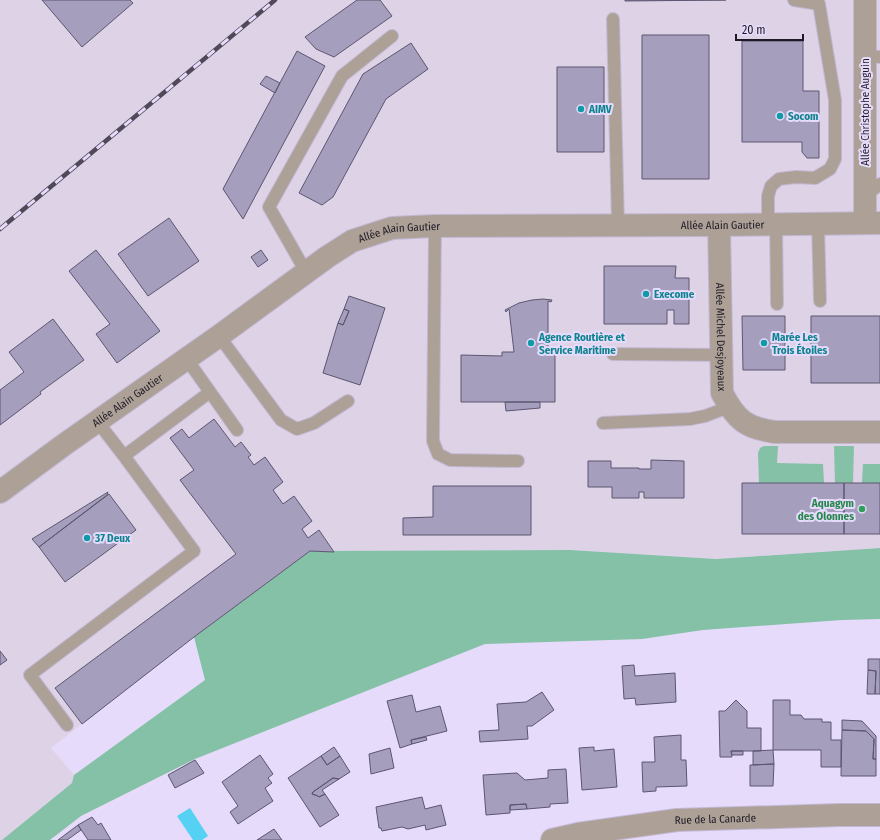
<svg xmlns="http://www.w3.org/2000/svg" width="880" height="840" viewBox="0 0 880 840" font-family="'Fira Sans Condensed',sans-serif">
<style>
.industrial{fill:#ded2e6}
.green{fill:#85c1a6}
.water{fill:#54d1f3}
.building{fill:#a59fbd;stroke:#5c5671}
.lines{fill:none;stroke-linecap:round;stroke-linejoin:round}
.service-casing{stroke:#c2b8d4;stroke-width:14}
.minor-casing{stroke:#c2b8d4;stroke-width:24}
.tertiary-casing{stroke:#c2b8d4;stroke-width:24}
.service{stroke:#ada197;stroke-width:12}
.minor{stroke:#ada197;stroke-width:22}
.tertiary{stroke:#ada197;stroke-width:22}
.rail-casing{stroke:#4f4959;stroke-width:4.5}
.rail{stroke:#e6dbfb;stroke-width:3;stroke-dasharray:9;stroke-linecap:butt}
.culture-dot{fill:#0f9aa8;stroke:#e6dbfb;stroke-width:1.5}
.leisure-dot{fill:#2e9e5b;stroke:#e6dbfb;stroke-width:1.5}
.labels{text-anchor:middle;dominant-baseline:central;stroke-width:4;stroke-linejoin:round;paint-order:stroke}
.culture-label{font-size:11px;font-weight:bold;fill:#0d838f;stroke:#e6dbfb;text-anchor:start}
.street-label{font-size:11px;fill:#1e1a25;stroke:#e6dbfb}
.leisure-label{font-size:11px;font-weight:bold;fill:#27864d;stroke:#e6dbfb;text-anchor:end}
</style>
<rect width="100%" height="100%" fill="#e6dbfb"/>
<path class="industrial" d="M0,0H880V548L716,559L570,550L310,551L194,637L51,748L74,775L72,783L2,840H0Z"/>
<path class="green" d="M764,446H778L777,463L823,464L824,483H759L758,453L760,448Z
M834,446H854L853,483H835Z
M863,464H880V483H862Z
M880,548V619L842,620L703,630L642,639L485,644L195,759L81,816L50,840H2L72,783L74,775L205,680L194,637L310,551L570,550L716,559Z"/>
<path class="water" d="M190,808L208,836L202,840H193L177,816Z"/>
<path class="building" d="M42,0H130L133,3L82,47Z
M357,0H380L392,16L334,57L316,49L305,37Z
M625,0H726L625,1Z
M642,35H709V179H642Z
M742,41H803V91H819V158H807L802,152V142H742Z
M411,43L428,69L386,99L333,197L322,205L299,193L363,74Z
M297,51L325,66L243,219L223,189Z
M557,67H604V152H557Z
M266,76L280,83L275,93L260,84Z
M169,218L199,261L148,296L118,254Z
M96,250L160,331L117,363L96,334L110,324L69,271Z
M261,250L268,260L258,267L251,257Z
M604,266H676L675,278H689V324H674V310H667V324H604Z
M349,296L385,308L360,385L323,373L338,323L343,325L349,311L344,309Z
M543,299L552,300L551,302L548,301V355H555V402H461V355L502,356V352H514L509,309L506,312L505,310L519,303L532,300Z
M344,309L349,311L343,325L338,323Z
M742,316H785V370H743Z
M811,316H880V383H811Z
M53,319L84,360L40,392L41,394L0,425V390L24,372L9,352Z
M505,402H540V408L506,411Z
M214,419L235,447L241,442L251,455L248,457L254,465L265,457L283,482L273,490L283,504L294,496L312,521L302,529L308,538L319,530L334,552L310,551L194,637L82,724L55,688L236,554L180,480L194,470L170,438L182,429L189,438Z
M651,460L684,461V498H644V492H639V498H612V487H588V461H611V468H639V469H651Z
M742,483H844V534H742Z
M844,483H880V534H844Z
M433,486H531V535H403V518L433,517Z
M108,492L107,495L39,547L32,539Z
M109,494L136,530L65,582L39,547Z
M0,651L7,660L0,665Z
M868,659H880V694H875L876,671L868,670Z
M634,665L635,676L675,673L676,702L636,705L635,698L624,699L622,666Z
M868,670L876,671L875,694H867Z
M542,692L554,710L532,726H527L528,739L480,742L479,731L499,730L497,704L526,702Z
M412,695L416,712L440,706L447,731L411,740L412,744L400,748L387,701Z
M736,700L747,711V728H761V751H731L732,757H720L719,711H725Z
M773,700H790V715H801L804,719H822V722H831V740H841V767H821V750H773Z
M842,720L862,721L876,736V759H873L874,739L866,731L842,730Z
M842,730L866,731L874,739L873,759H876V776H841Z
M681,735V760H686L687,786L656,787V791L643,792L642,762H655L654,737Z
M426,737L427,740L412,744L411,740Z
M334,747L340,756L327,765L321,756Z
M594,747V751L614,749L617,787L582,790L579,748Z
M390,748L394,768L371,774L369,754Z
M773,750L774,764L753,765V751Z
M731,751H743V755H732Z
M260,755L273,774L268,778L272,783L265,788L273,801L238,824L230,812L238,806L222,782Z
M321,756L327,765L340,756L350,772L339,779L333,778L313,792L312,794L318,796L319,797L325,794L339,815L320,827L288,778Z
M195,760L204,773L175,788L168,775Z
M774,764L773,786H750V765Z
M566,769L568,803L550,804V807L527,809L526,804L510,805V813L486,815L483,775L517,773L525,780L548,778V770Z
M333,778L339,779L322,790L325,794L319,797L318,796L312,794L313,792Z
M422,797L425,809L441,805L446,825L426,830L425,825L408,829L402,827L382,831L381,828H379L376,807Z
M526,804L527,809L510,810V805Z
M92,817L98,825L101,823L111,840H88L78,825Z
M78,825L81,830L67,840H58Z
M274,829L282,840H257Z"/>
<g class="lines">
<g class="service-casing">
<path id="service" d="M613,19L618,225
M865,56L880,57
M865,196L880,184
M776,224L777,304
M818,224L820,301
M768,225V196L771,186L779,179L796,177L815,178L830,169L835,159V100L819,4L794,0
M435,226L433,441L438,454L450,460L518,461
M306,272L269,207L342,76L392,36
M219,336L281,420L297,429L314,423L348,401
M613,354L722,355
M186,358L237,430
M97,421L124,456L210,392
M603,423L690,419L705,416L729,407
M67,725L30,675L194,551L124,456"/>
</g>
<g class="minor-casing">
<g id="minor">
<path d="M865,223V0"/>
<path id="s1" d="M719,225L722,393C736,420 746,428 775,432H880"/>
<path id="s2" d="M552,840L578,834L677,820L840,815H880"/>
</g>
</g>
<g class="tertiary-casing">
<g id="tertiary">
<path id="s3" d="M0,492L65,444L219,336L327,257L352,241L392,228L435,226L719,225L880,223"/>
</g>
</g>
<use href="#service" class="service"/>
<use href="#minor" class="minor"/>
<use href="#tertiary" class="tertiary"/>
<g class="rail-casing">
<path id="rail" d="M0,229L275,0"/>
</g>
<use href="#rail" class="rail"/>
</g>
<g class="culture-dot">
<circle cx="581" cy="109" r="4"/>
<circle cx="780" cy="116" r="4"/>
<circle cx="646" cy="294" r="4"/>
<circle cx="531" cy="343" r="4"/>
<circle cx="764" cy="343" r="4"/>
<circle cx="87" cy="538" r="4"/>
</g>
<circle class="leisure-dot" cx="862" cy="509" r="4"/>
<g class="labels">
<g class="culture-label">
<text x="589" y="109">AIMV</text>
<text x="788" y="116">Socom</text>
<text x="654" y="294">Execome</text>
<text x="539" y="337">Agence Routière et<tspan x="539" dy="13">Service Maritime</tspan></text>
<text x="772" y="337">Marée Les<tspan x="772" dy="13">Trois Étoiles</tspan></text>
<text x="95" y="538">37 Deux</text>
</g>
<g class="street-label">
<text transform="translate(865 112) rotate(-90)">Allée Christophe Auguin</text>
<text stroke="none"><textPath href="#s3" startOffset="805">Allée Alain Gautier</textPath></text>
<text stroke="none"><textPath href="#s3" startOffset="481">Allée Alain Gautier</textPath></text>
<text stroke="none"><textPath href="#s1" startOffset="112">Allée Michel Desjoyeaux</textPath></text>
<text stroke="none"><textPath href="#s3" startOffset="157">Allée Alain Gautier</textPath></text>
<text stroke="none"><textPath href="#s2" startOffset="165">Rue de la Canarde</textPath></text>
</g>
<g class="leisure-label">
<text x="854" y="503">Aquagym<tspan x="854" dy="13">des Olonnes</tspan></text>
</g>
</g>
<path d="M736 34v6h67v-6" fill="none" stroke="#1e1a25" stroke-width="2"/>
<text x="742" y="34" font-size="12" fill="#1e1a25" stroke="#e6dbfb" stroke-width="3" paint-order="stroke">20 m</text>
</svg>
